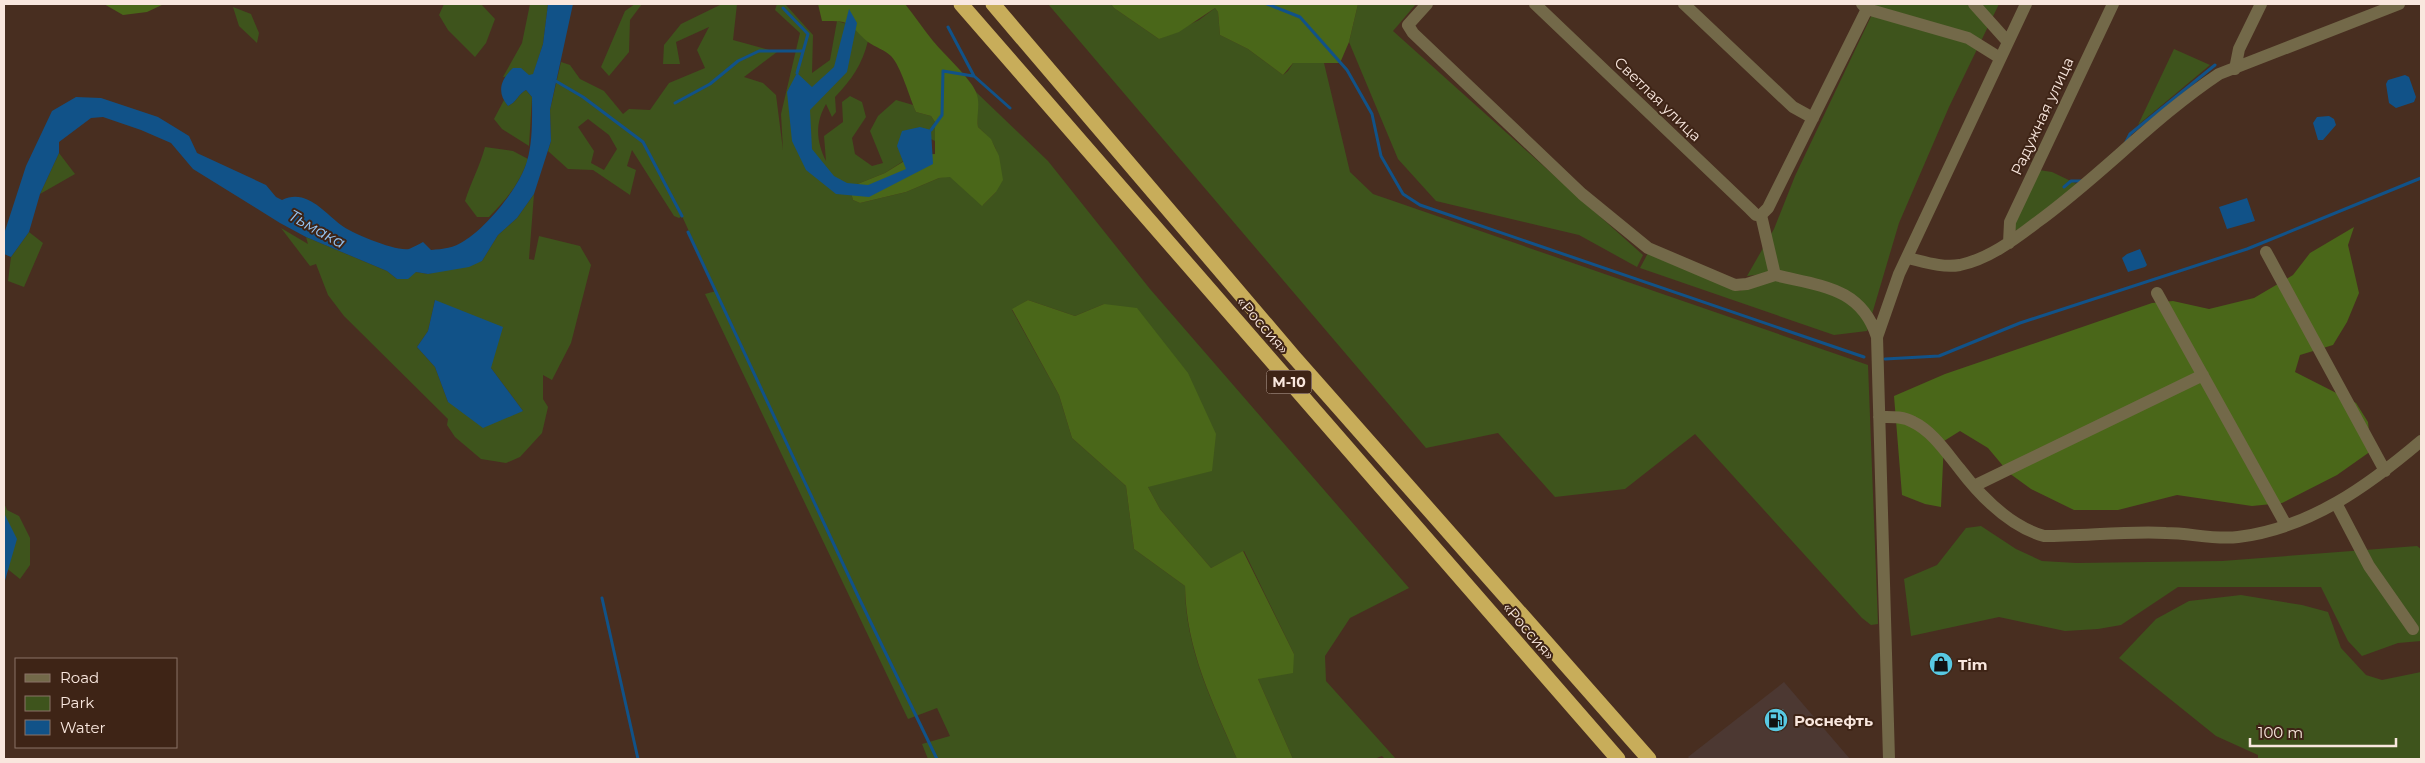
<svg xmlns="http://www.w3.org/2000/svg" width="2425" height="763" viewBox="0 0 2425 763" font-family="Montserrat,sans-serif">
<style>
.commercial{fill:#4c3832}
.green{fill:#3e541c;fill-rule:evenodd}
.forest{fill:#4a6719}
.water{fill:#115288}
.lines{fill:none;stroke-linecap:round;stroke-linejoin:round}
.stream{stroke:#115288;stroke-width:3}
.minor{stroke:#736949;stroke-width:12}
.highway{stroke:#c8ad5a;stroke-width:15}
.labels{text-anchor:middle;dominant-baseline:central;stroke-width:4;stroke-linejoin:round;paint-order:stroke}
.shield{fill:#3e2416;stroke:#c1aca2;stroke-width:1}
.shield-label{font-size:14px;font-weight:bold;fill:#f9e7de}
.street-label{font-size:15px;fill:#f9e7de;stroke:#3e2416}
.poi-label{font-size:15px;font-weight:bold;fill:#f9e7de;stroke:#3e2416;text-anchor:start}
.water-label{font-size:16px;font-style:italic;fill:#95c4f2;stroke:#3e2416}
</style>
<rect width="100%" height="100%" fill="#482e20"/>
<path class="commercial" d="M1784,682L1850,759H1690L1688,757Z"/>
<path class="green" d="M444,4H481L495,19L486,43L475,57L448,30L439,15Z
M530,4H548L543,44L533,75L503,77L522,43Z
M635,4H642L630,20L629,52L609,76L601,67L625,11Z
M722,4H737L733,40L777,52L744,77L763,83L776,95L783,150L781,114L800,33L775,10L777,4H785L813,35L812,73L830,60L837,21L854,26L868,41C862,65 852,79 835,97L836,112L832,117L826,104C815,123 816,141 826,161L824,136L843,122L842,102L850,96L862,102L866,117L852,138L855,154L872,166L883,163L870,131L878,116L896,100L913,105L916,112L931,116L935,122V141L923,135L905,160L885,173L855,185L851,193L853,200L860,203L906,192L939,178L950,176L983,205L996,192C999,160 1004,150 978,127C976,115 978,104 976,92L1048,161L1150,289L1409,588L1350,618L1325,656L1326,681L1396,759H1385L1382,756L1374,759H1293L1258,679L1294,654L1244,551L1211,568L1160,509L1148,487L1104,304L1075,316L1028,300L1012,310L1059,395L1072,438L1126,486L1134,549L1185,586C1185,649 1213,703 1237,759H928L922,744L950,736L937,708L908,719L705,294L716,291L682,216L679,218L674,216L632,150L627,166L636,170L630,195L593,170L568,169L548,151L551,141L550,110L561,62L570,65L580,79L604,91L623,114L629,109L650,110L669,83L705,68L697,50L709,27L676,42L680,64H663L664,45L681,24ZM588,119L609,135L617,149L604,170L591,163L594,151L578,127Z
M1048,4H1111L1114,8L1159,39L1199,20L1215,8L1218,12L1220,35L1248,49L1283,75L1288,71L1293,63H1324L1350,172L1373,194L1868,365L1878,624L1871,625L1862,618L1695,434L1625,489L1555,497L1498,433L1426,448Z
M1358,4H1416L1393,31L1643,255L1637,267L1579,235L1436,201L1398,159L1349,42Z
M1874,4H1999L1949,107L1899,223L1867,331L1834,335L1640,268L1648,253L1740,291L1763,274L1747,276L1774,229L1795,176L1876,6Z
M233,7L251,14L259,33L257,43L239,26Z
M2174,49L2210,65L2138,125Z
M526,90L532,97L529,146L502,129L494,119L504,100L508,106C517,102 518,94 526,90Z
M485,147L513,151L528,159C520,183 507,199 489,217H477L465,201C471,182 480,166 485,147Z
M59,153L75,174L40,194Z
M2039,170L2052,172L2079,185L2023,227L2014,231V220Z
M534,194L529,259L534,260L539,236L580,246L591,265L571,343L552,380L543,375V399L548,407L542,433L520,457L506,463L481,459L455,437L447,425L448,419L344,316L328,295L316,264L310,266L281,228L308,244L306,237L387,271L397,279L416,272L428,274L482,261L498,235L517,218ZM435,300L491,368L523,411L448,402L435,367L417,347L428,331Z
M29,232L43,243L24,287L8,281L11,257Z
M4,503L7,510L19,516L30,538V565L20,579L5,567Z
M1981,526L2016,549L2042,561L2076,563L2222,561L2417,546L2421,549V641L2398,643L2362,656L2348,641L2321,587H2178L2121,625L2098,629L2065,631L1999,617L1911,636L1904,579L1937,565L1966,528Z
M2241,595L2302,605L2328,612L2341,648L2366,675L2382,680L2421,672V759H2258V755L2216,736L2119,658L2156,619L2189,601Z"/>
<path class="forest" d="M104,4H164L147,12L123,15Z
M818,4H905C915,16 923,29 933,41C944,54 971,79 976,92C981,104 976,115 978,127L991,139L999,156L1003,180L996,192L982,206L950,177L939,178L906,192L860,203L853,200L851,193L855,185L885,173L914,155L935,154V122L931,116L916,112C910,99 901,66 891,56C885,50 875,47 868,42C846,23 855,21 822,21Z
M1111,4H1358L1349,42L1340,63H1293L1283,75L1248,49L1220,35L1218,12L1215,8L1179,32L1159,39L1114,8Z
M2354,227L2348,245L2359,293L2347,322L2333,345L2300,355L2295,372L2356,403L2368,422L2371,451L2337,475L2282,503L2252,506L2177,495L2118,510H2074L2031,489L2009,473L1988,448L1960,431L1944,441L1941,507L1925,504L1902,495L1894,396L1945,374L2152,303L2173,301L2209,309L2254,298L2293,275L2310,253Z
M1028,300L1075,316L1104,304L1137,308L1188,373L1216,434L1212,471L1148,487L1160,509L1211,568L1243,551L1294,654L1293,673L1258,679L1293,759H1237C1213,702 1186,651 1185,586L1134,549L1126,486L1072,438L1059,395L1012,309Z"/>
<path class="water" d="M548,4H573L550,110L551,141L534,194L517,218L498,235L482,261L469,267L428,274L416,272L408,279H397L387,271L306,237L280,223L193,169L171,143L141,130L103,117L91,118L59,142V153L40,194L29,232L11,257L4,254V234L26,166L52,111L76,97L101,98L158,117L189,136L197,153L266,185L276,197L282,200C306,188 324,212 341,225C351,233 397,252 409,249C414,247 419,244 423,242L431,250C443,249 454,248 464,241C486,228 520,187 527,161C533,141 532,117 532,97L526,90C518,94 517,102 508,106C496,92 501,79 513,68H521L529,75L533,74L543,44Z
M849,9L857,23L847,72L810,110L812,149L834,176L847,183L868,185L906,169L897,146L902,131L920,127L931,130L933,164L869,197L836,194L806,170L792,141L787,92L797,73L812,87L834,67Z
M2405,75L2409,77L2416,97L2414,102L2396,108L2389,103L2386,84L2388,80Z
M2329,116L2334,119L2336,125L2323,140H2318L2313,123L2317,117Z
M2247,198L2255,221L2227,229L2219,207Z
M2140,249L2147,265L2145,267L2128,272L2122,258L2127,254Z
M435,300L503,327L491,368L523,411L483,428L448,402L435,367L417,347L428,331Z
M4,513L17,539L4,584Z"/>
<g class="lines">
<path class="stream" d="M1267,4L1300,17L1347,70L1372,114L1381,156L1403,194L1420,205L1864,357
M783,8L808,34L797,73
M948,27L974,76L1010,108
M554,80L583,97L643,142L682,216
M675,103L710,84L738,61L759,51H803
M931,130L942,115L943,71L973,76
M2126,142L2130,134L2215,65
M2064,187L2071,181H2082
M688,232L858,596L937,759
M1885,359L1939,356L2020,323L2247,249L2421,178
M602,598L638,759"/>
<path class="minor" d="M1427,4L1408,25L1413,33L1582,194L1648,248L1735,285L1747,284L1775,275
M1535,4L1750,209L1756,215H1761
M1684,4L1793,107L1813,118
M1862,4L1867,9L1968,38L2000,58
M1974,4L2008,42
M2235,69L2239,49L2261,4
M1761,215L1768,208L1867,9
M1761,215L1775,275C1820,286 1861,287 1877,337
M2009,243L2010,222L2113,4
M2266,252L2385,471
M1908,258C1925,262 1942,268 1960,265C1988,259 2014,240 2036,223C2100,177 2153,118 2219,74L2399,4
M2157,293L2286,525
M1879,417C1891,417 1903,416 1913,422C1932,431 1946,452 1959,468C1981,497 2009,526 2044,536C2085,536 2126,531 2166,533C2190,533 2214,540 2238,537C2310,528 2368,486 2421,441
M1974,486L2203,375
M2336,503L2369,566L2413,629
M1889,759L1877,337L1899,274L2026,4"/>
<path class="highway" d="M961,4L1618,759
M993,4L1294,357L1649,759"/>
</g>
<defs>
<g id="shop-disc" transform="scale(1.25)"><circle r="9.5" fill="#58c9e3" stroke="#3e2416"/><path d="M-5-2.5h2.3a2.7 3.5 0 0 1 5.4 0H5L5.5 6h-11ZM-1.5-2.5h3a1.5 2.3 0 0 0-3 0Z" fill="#111"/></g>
<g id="fuel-disc" transform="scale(1.25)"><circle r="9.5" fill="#58c9e3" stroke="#3e2416"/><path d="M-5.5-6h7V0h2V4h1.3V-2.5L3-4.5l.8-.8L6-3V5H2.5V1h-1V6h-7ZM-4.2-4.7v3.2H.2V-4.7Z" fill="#111"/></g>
</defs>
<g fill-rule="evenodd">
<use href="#shop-disc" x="1941" y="664"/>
<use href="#fuel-disc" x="1776" y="720"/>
</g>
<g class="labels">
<rect class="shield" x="1266.5" y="370.5" width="45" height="23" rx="4"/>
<g class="shield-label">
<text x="1289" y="382">М-10</text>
</g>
<g class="street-label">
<text transform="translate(1658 99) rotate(44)">Светлая улица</text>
<text transform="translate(2042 116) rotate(-65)">Радужная улица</text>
<text transform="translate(1263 325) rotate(49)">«Россия»</text>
<text transform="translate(1529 631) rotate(49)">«Россия»</text>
</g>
<g class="poi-label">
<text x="1958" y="664">Tim</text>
<text x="1794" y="720">Роснефть</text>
</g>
<g class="water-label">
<text transform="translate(317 229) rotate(29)">Тьмака</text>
</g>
</g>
<rect width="2425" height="763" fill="none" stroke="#f9e7de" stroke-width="10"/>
<rect x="15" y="658" width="162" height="90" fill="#3e2416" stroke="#897266"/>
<rect x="25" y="674" width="25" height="8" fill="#736949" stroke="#897266"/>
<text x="60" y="683" font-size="15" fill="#f9e7de">Road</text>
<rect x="25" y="696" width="25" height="15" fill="#3e541c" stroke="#897266"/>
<text x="60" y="708" font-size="15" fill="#f9e7de">Park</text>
<rect x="25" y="720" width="25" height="15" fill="#115288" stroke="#897266"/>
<text x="60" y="733" font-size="15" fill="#f9e7de">Water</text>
<path d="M2250 738v8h146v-8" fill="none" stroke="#f9e7de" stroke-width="2.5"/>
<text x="2258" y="738" font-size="15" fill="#f9e7de" stroke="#3e2416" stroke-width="4" paint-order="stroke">100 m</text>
</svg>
